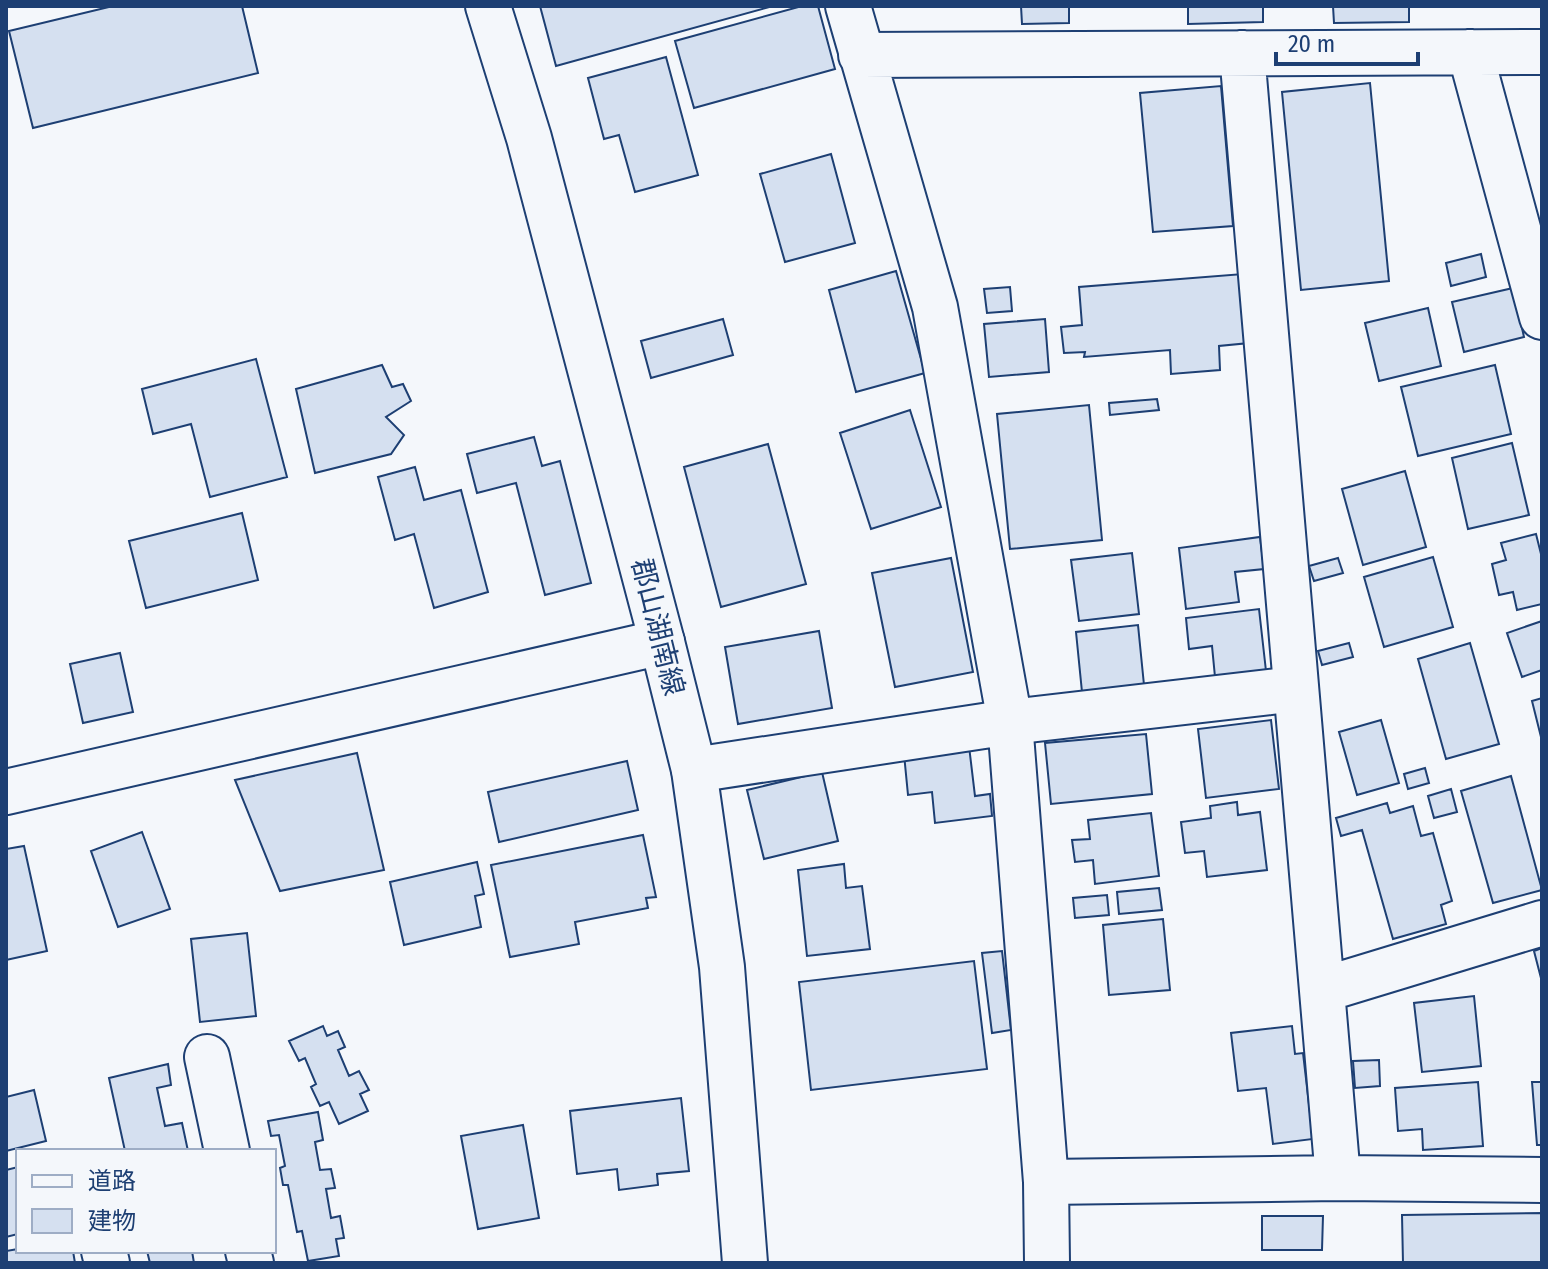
<svg xmlns="http://www.w3.org/2000/svg" width="1548" height="1269" viewBox="0 0 1548 1269" font-family="'Fira Sans Condensed','Noto Sans JP',sans-serif">
<style>
.building{fill:#d5e0f0;stroke:#1d3f73;stroke-width:2}
.lines{fill:none;stroke-linecap:round;stroke-linejoin:round}
.minor-casing{stroke:#1d3f73;stroke-width:48}
.major-casing{stroke:#1d3f73;stroke-width:48}
.minor{stroke:#f4f7fb;stroke-width:44}
.major{stroke:#f4f7fb;stroke-width:44}
.labels{text-anchor:middle;dominant-baseline:central;stroke-width:6;stroke-linejoin:round;paint-order:stroke}
.street-label{font-size:28px;fill:#1d3f73;stroke:#f4f7fb}
</style>
<rect width="100%" height="100%" fill="#f4f7fb"/>
<path class="building" d="M113,6H242L258,73L33,128L9,31Z
M540,6H773L556,66Z
M802,6H818L835,69L694,108L675,41Z
M1021,6H1069V23L1022,24Z
M1188,6H1263V22L1188,24Z
M1333,6H1409V22L1334,23Z
M666,57L698,175L635,192L619,135L604,139L588,78Z
M1370,83L1389,281L1301,290L1282,92Z
M1221,86L1233,226L1153,232L1140,93Z
M831,154L855,243L785,262L760,174Z
M1481,254L1486,277L1451,286L1446,263Z
M896,271L925,373L856,392L829,290Z
M1243,274L1249,343L1219,346L1220,370L1171,374L1170,350L1084,357L1085,352L1064,353L1061,327L1082,325L1079,287Z
M1010,287L1012,311L987,313L984,289Z
M1513,288L1524,337L1464,352L1452,302Z
M1428,308L1441,366L1379,381L1365,323Z
M723,319L733,355L651,378L641,341Z
M1045,319L1049,372L989,377L984,324Z
M256,359L287,477L210,497L191,424L153,434L142,389Z
M382,365L392,387L403,384L411,401L386,417L404,435L391,454L315,473L296,389Z
M1495,365L1511,434L1418,456L1401,387Z
M1157,399L1159,410L1110,415L1109,403Z
M1089,405L1102,540L1010,549L997,414Z
M910,410L941,507L871,529L840,433Z
M534,437L542,466L560,461L591,583L545,595L516,483L477,493L467,454Z
M1512,443L1529,515L1468,529L1452,458Z
M768,444L806,584L721,607L684,467Z
M415,467L424,500L461,490L488,592L434,608L414,534L395,540L378,477Z
M1405,471L1426,547L1363,565L1342,489Z
M242,513L258,580L146,608L129,541Z
M1536,534L1542,558V604L1517,610L1513,592L1499,595L1492,564L1506,560L1501,543Z
M1260,537L1264,569L1235,572L1239,602L1186,609L1179,548Z
M1132,553L1139,614L1079,621L1071,560Z
M1433,557L1453,627L1384,647L1364,577Z
M951,558L973,672L895,687L872,573Z
M1338,558L1343,573L1314,581L1309,566Z
M1259,609L1266,671L1215,677L1212,646L1189,649L1186,618Z
M1542,621V670L1522,677L1507,633Z
M1138,625L1144,685L1082,692L1076,632Z
M819,631L832,708L738,724L725,647Z
M1349,643L1353,657L1322,665L1318,651Z
M1470,643L1499,744L1446,759L1418,659Z
M120,653L133,712L83,723L70,664Z
M1542,698V741L1532,701Z
M1271,720L1279,789L1206,798L1198,729Z
M1381,720L1399,783L1357,795L1339,732Z
M1146,734L1152,794L1051,804L1045,743Z
M969,746L975,796L990,794L992,816L935,823L932,792L908,795L904,754Z
M357,753L384,870L280,891L235,780Z
M627,761L638,810L499,842L488,792Z
M1425,768L1429,783L1408,789L1404,774Z
M822,772L838,841L764,859L747,790Z
M1511,776L1542,890L1493,903L1461,791Z
M1451,789L1457,812L1434,818L1428,796Z
M1237,802L1238,815L1260,812L1267,870L1207,877L1204,851L1185,853L1181,822L1211,818L1210,806Z
M1387,803L1390,813L1413,806L1421,836L1433,833L1452,901L1441,905L1446,924L1393,939L1362,830L1341,836L1336,818Z
M1151,813L1159,876L1095,884L1093,860L1075,862L1072,840L1090,839L1088,820Z
M142,832L170,909L118,927L91,851Z
M643,835L656,897L646,898L648,908L575,922L579,944L510,957L491,865Z
M24,846L47,951L6,960V849Z
M477,862L484,894L475,896L481,927L404,945L390,882Z
M844,864L846,888L862,886L870,949L807,956L798,870Z
M1159,888L1162,910L1119,914L1117,892Z
M1107,895L1109,915L1075,918L1073,898Z
M1163,919L1170,990L1109,995L1103,925Z
M247,933L256,1016L200,1022L191,939Z
M1542,948V982L1534,951Z
M1002,951L1011,1030L992,1033L982,953Z
M974,961L987,1069L811,1090L799,982Z
M1474,996L1481,1066L1422,1072L1414,1003Z
M323,1026L327,1036L338,1031L345,1047L338,1050L349,1076L359,1071L369,1090L360,1094L368,1111L339,1124L329,1102L320,1106L311,1087L316,1084L305,1058L299,1061L289,1041Z
M1292,1026L1295,1054L1303,1053L1313,1139L1273,1144L1266,1088L1238,1091L1231,1033Z
M1379,1060L1380,1086L1355,1088L1353,1061Z
M168,1064L171,1085L157,1088L165,1126L182,1123L188,1151H125L109,1078Z
M1478,1082L1483,1146L1423,1150L1422,1129L1398,1131L1395,1088Z
M1532,1082H1542V1145H1537Z
M34,1090L46,1141L6,1151V1097Z
M681,1098L689,1171L657,1174L658,1185L619,1190L617,1169L577,1174L570,1111Z
M318,1112L323,1140L315,1142L320,1170L331,1169L335,1188L326,1189L331,1218L340,1216L344,1238L336,1239L339,1256L308,1261L302,1231L297,1232L288,1185H283L280,1168L285,1166L279,1135L271,1136L268,1121Z
M523,1125L539,1218L478,1229L461,1136Z
M18,1167V1234L6,1237V1170Z
M1542,1213V1263H1403L1402,1215Z
M1262,1216H1323L1322,1250H1262Z
M18,1249V1251H73L75,1263H6V1251Z
M147,1251H192L194,1263H150Z"/>
<g class="lines">
<g class="minor-casing">
<path id="minor" d="M848,6L935,307L1010,722L1046,1182L1047,1263
M1470,52L1542,317
M1242,53L1338,1178
M861,55L1542,52
M694,770L1010,722L1296,689
M6,792L662,642
M1322,990L1542,923
M207,1057L227,1151
M1046,1182L1338,1178L1542,1180
M104,1251L107,1263
M248,1251L251,1263"/>
</g>
<g class="major-casing">
<path id="major" d="M488,6L529,138L662,642L694,770L722,967L745,1263"/>
</g>
<use href="#minor" class="minor"/>
<use href="#major" class="major"/>
</g>
<g class="labels">
<g class="street-label">
<text transform="translate(658 627) rotate(76)">郡山湖南線</text>
</g>
</g>
<rect width="1548" height="1269" fill="none" stroke="#1d3f73" stroke-width="16"/>
<rect x="16" y="1149" width="260" height="104" fill="#f4f7fb" stroke="#9eadc5" stroke-width="2"/>
<rect x="32" y="1175" width="40" height="12" fill="#f4f7fb" stroke="#9eadc5" stroke-width="2"/>
<text x="88" y="1189" font-size="24" fill="#1d3f73">道路</text>
<rect x="32" y="1209" width="40" height="24" fill="#d5e0f0" stroke="#9eadc5" stroke-width="2"/>
<text x="88" y="1229" font-size="24" fill="#1d3f73">建物</text>
<path d="M1276 52v12h142v-12" fill="none" stroke="#1d3f73" stroke-width="4"/>
<text x="1288" y="52" font-size="24" fill="#1d3f73" stroke="#f4f7fb" stroke-width="6" paint-order="stroke">20 m</text>
</svg>
